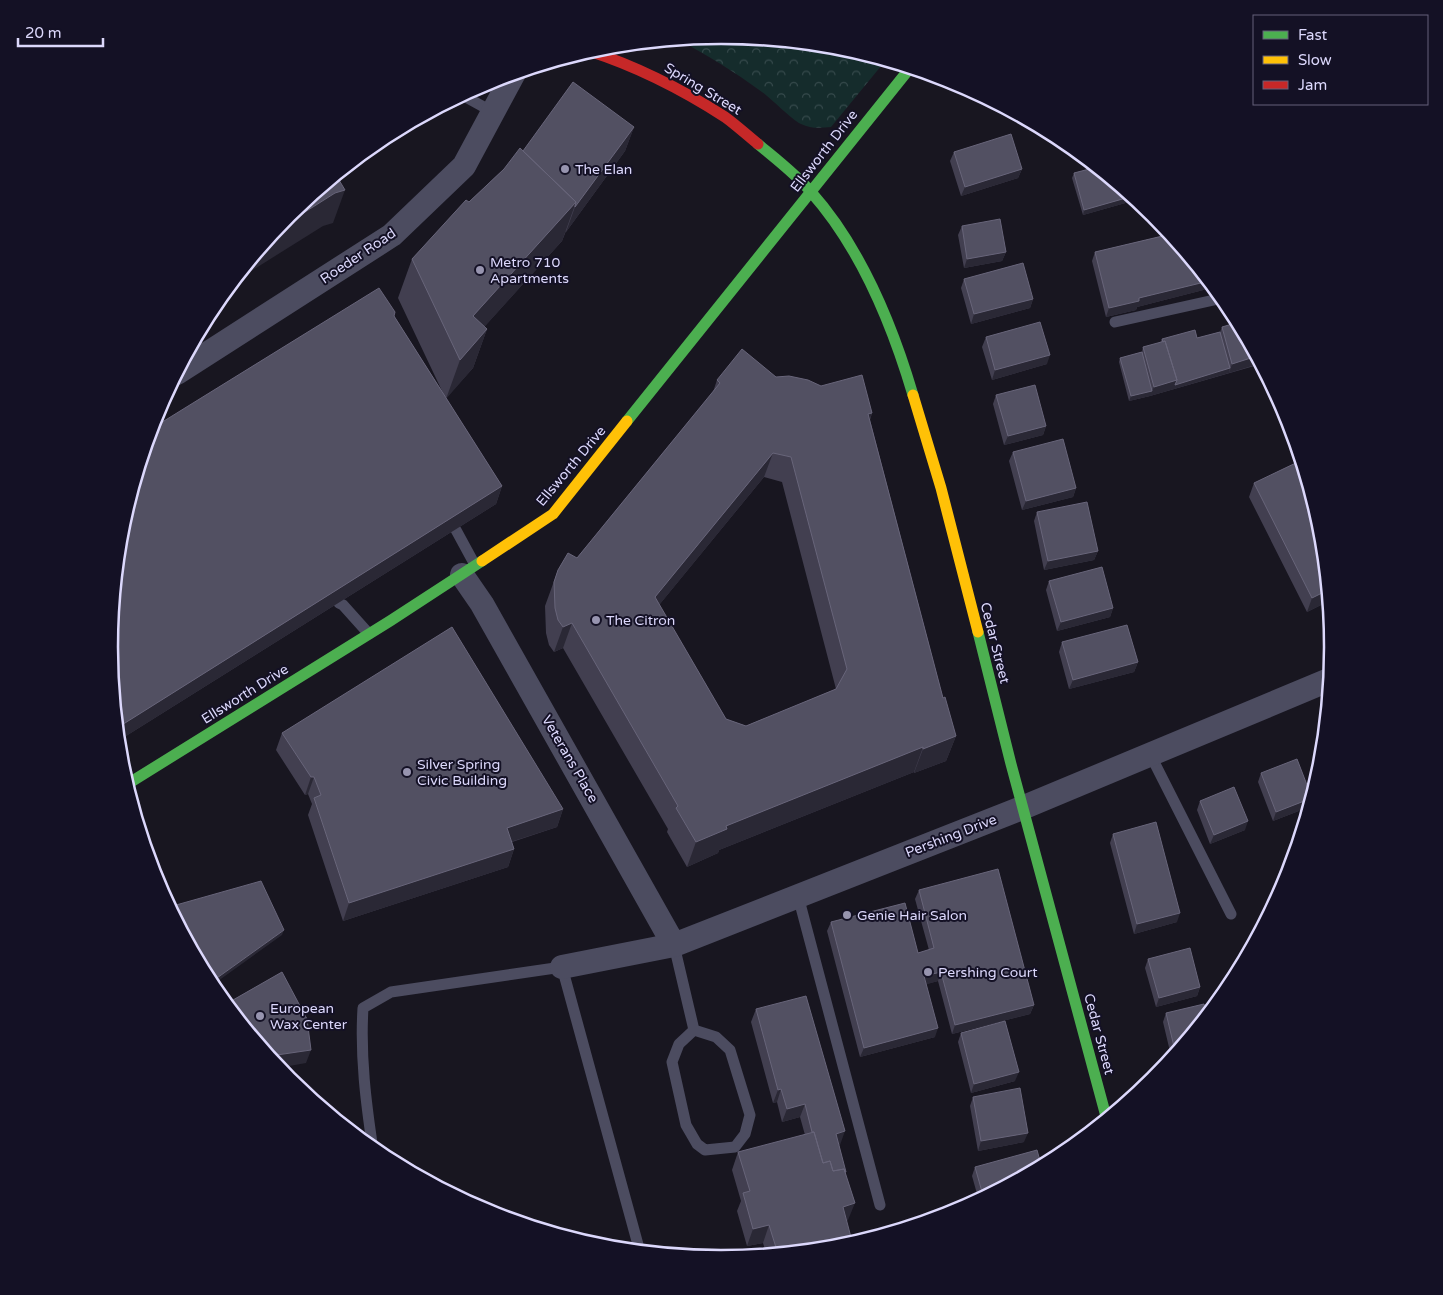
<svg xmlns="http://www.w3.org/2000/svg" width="1443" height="1295" viewBox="0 0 1443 1295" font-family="'Varela Round',sans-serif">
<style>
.forest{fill:url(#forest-crowns)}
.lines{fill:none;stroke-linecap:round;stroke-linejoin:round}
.lane{stroke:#4c4c60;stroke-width:11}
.street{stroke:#4c4c60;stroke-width:24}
.fast{stroke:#4caf50;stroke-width:11}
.slow{stroke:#ffc107;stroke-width:11}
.jam{stroke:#c62828;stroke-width:11}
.wall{fill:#423f50;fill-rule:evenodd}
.shaded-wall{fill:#2a2835}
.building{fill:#525062;stroke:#68657a;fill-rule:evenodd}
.poi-dot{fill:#9794af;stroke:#141125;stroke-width:2}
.labels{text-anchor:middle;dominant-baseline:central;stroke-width:4;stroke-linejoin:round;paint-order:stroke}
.street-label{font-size:14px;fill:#dcd8fc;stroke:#141125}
.poi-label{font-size:14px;fill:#dcd8fc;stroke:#141125;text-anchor:start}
.rim{fill:none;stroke:#dcd8fc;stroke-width:2.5}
</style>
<defs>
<pattern id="forest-crowns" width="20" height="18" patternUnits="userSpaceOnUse" patternTransform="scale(1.25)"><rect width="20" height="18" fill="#152c2c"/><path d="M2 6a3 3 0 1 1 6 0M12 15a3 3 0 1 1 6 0" fill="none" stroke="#364a4c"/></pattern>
</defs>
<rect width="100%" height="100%" fill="#181620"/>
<path class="forest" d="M722,35L841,47L886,60L831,127C821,128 811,129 801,124C791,119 773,100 762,92C735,72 707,55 677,39Z"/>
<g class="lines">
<path class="lane" d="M462,95L493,112
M1115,322L1223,298
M456,530L475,565
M339,603L343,605L369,634
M1150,754L1231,914
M798,896L880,1205
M674,945L694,1030
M694,1030L716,1037L730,1050L750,1115L745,1134L735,1147L705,1150L697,1144L686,1125L672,1062L679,1044Z
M373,1150C366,1103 360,1056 363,1008L391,992L562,967L640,1252"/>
<path class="street" d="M177,373L392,235L464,166L514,73
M462,575L482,604L674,945
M562,967L674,945L1022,808L1331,679"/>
<path class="fast" d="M758,144C776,159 796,174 811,192C861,248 892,324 913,395
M627,421L910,68
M978,632L1011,764L1107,1120
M126,785L390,621L482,561"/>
<path class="slow" d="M913,395L941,488L978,632
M482,561L553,514L627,421"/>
<path class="jam" d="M589,51C636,66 683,90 725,117C736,125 747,135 758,144"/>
</g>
<path class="wall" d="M634,127L625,151L566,232V231L562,241L484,327L487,329L473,368L446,398L502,486L496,504L118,741L109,647L394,316L443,393L398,298L412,259L469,202L523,151Z
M954,152L1022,169L1018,178L961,196L950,161Z
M1097,167L1136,200L1083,215L1072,178L1074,173Z
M962,226L1006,252L1002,261L964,268L958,235Z
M1171,234L1215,287L1137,307L1136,310L1106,317L1092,261L1095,252Z
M964,279L1033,299L1030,308L971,324L961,288Z
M1239,322L1261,364L1150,396L1129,401L1119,362L1120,358L1142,352L1143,347L1160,343L1162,339L1197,338L1220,332L1222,327Z
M986,337L1047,364L992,380L982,347Z
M776,377L872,413L870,420L943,698L956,736L946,761L914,773V772L719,850L718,853L687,867L667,832L668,829L563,648L554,652L549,645L546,633L545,606L549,595L558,570L577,558L713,392L717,380ZM764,477L782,482L836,689L746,726L726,719L659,605Z
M996,395L1046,426L1043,435L1004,445L993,404Z
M1013,452L1076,488L1073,497L1022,510L1009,461Z
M1254,483L1322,528L1329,601L1307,612L1249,497Z
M1037,512L1098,551L1094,560L1044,570L1034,521Z
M1049,581L1113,608L1110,617L1057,631L1046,590Z
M1062,642L1138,662L1134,672L1069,689L1059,652Z
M282,733L563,809L557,827L512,842L514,849L508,867L343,921L308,815L312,804L308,794L305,795L276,750Z
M1324,746L1323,757L1321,754Z
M1261,773L1309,807L1273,821L1258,782Z
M1200,801L1245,830L1210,844L1197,810Z
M1113,834L1177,922L1134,934L1110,843Z
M919,890L1034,1005L1030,1014L952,1034L938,981L926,984L935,1037L860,1057L827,931L831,922L918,953L929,950L915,899Z
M1148,959L1200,987L1197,996L1156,1007L1145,968Z
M756,1009L840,1145H839L846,1174L848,1220L846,1221L841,1248L767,1256L763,1243L747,1246L737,1211L741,1201L732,1170L738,1152L805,1135L800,1117L782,1122L777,1102L773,1103L751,1022Z
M1166,1013L1207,1017L1172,1060L1163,1022Z
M961,1033L1015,1081L971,1093L958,1042Z
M973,1097L1024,1142L978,1151L970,1106Z
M975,1167L1042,1168L979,1201L972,1176Z"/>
<path class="shaded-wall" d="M634,127L625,151L566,232L575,207Z
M1022,169L1018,178L961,196L965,187Z
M345,190L333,223L323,226L232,283L275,231L335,193Z
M1133,196L1136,200L1083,215L1084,210Z
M576,202L562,241L459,355L473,316Z
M1006,252L1002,261L964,268L967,259Z
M1209,281L1215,287L1137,307L1136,310L1106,317L1109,308L1139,298Z
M1033,299L1030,308L971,324L974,314Z
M487,329L473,368L446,399L460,360Z
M1050,355L1047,364L992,380L995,370Z
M1257,356L1258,358L1255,365L1229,373L1232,364Z
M1257,360H1259L1261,364L1255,365Z
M1230,368L1229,373L1150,396L1129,401L1131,396L1152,391L1154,387L1177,380Z
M872,413L863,438L868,414Z
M1046,426L1043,435L1004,445L1008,436Z
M773,453L764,477L646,621L655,597Z
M502,486L496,504L118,741L117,728Z
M1076,488L1073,497L1022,510L1026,501Z
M1098,551L1094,560L1044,570L1048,561Z
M1328,590L1329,601L1307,612L1312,598Z
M1113,608L1110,617L1057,631L1061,622Z
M572,623L563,648L554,652L563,627Z
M1138,662L1134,672L1069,689L1073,680Z
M956,736L946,761L914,773L923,749Z
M923,747L914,772L719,850L718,853L687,867L696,842L726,826Z
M311,777H314L308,794L305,795Z
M1312,798L1309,807L1273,821L1276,812Z
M563,809L557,827L501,845L507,828Z
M1248,821L1245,830L1210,844L1214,835Z
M514,849L508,867L343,921L349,903Z
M1180,913L1177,922L1134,934L1137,924Z
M284,930L282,935L211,986L210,983Z
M941,972L938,981L921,986L924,976Z
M1200,987L1197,996L1156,1007L1159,998Z
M1034,1005L1030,1014L952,1034L955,1025Z
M938,1028L935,1037L860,1057L864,1048Z
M311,1050L306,1063L278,1068L270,1058V1056Z
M1019,1072L1015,1081L971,1093L974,1084Z
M781,1089L777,1102L773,1103L778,1090Z
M805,1104L800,1117L782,1122L787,1109Z
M845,1131L840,1145L831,1147L836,1134Z
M1028,1133L1024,1142L978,1151L981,1141Z
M855,1203L848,1220L836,1224L843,1207Z
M769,1225L763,1243L747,1246L753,1229Z"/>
<path class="building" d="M573,82L634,127L575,207V206L576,202L523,151Z
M1011,134L1022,169L965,187L954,152Z
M520,148L576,202L473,316L487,329L460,360L412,259L466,200L469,202L504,169Z
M1097,167L1133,196L1084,210L1074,173Z
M336,175L345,190L335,193L275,231L289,214Z
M1000,219L1006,252L967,259L962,226Z
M1171,234L1209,281L1139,298V301L1109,308L1095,252Z
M1023,263L1033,299L974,314L964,279Z
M379,288L395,312L394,316L502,486L117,728L109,647L121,528L151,429Z
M1040,322L1050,355L995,370L986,337Z
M1239,322L1257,356L1232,364L1222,327Z
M1195,330L1197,338L1220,332L1230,368L1175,385L1177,380L1165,341L1163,342L1162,339Z
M1165,341L1177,380L1154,387L1143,347Z
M742,349L776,377L789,376L808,380L821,386L862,375L872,413L868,414L943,698L945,697L956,736L923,749V747L726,826L727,829L696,842L676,808L678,806L572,623L563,627L558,620L555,608L554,582L558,570L568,553L577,558L720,383L717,380ZM773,453L791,457L847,669L836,689L746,726L726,719L655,597Z
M1142,352L1152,391L1131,396L1120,358Z
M1035,385L1046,426L1008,436L996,395Z
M1063,439L1076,488L1026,501L1013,452Z
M1302,460L1322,528L1328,590L1312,598L1254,483Z
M1087,502L1098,551L1048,561L1037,512Z
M1102,567L1113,608L1061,622L1049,581Z
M1127,625L1138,662L1073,680L1062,642Z
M452,627L563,809L507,828L514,849L349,903L314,798L321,795L314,777H311L282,733Z
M1297,759L1312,798L1276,812L1261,773Z
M1234,787L1248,821L1214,835L1200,801Z
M1156,822L1180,913L1137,924L1113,834Z
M998,869L1034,1005L955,1025L941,972L924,976L938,1028L864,1048L831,922L905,903L918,953L934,948L919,890Z
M261,881L284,930L210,983L169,907Z
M1190,948L1200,987L1159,998L1148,959Z
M282,972L307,1019L311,1050L270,1056L271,1059L226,1004Z
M806,996L845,1131L836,1134L846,1172H845L844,1169L833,1171L830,1161L823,1163L814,1132H812L805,1104L787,1109L781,1089L778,1090L756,1009Z
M1204,1004L1207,1017L1176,1055L1166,1013Z
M1005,1021L1019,1072L974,1084L961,1033Z
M1020,1088L1028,1133L981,1141L973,1097Z
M814,1132L823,1163L830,1161L833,1171L844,1169L855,1203L843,1207L853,1245L841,1248L778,1254L769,1225L753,1229L743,1193L750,1191L738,1152Z
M1037,1150L1042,1168L984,1199L975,1167Z"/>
<g class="poi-dot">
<circle cx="565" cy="169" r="5"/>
<circle cx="480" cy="270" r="5"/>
<circle cx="596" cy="620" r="5"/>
<circle cx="407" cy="772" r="5"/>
<circle cx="847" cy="915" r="5"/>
<circle cx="928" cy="972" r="5"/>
<circle cx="260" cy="1016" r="5"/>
</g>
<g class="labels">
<g class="street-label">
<text transform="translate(703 89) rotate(31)">Spring Street</text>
<text transform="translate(824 151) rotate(-52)">Ellsworth Drive</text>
<text transform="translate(358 256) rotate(-34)">Roeder Road</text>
<text transform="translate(571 466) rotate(-50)">Ellsworth Drive</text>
<text transform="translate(995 643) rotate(76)">Cedar Street</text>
<text transform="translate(245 694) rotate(-32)">Ellsworth Drive</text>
<text transform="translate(570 759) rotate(60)">Veterans Place</text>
<text transform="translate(951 836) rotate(-21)">Pershing Drive</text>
<text transform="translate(1099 1034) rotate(75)">Cedar Street</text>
</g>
<g class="poi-label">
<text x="575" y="169">The Elan</text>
<text x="490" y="262">Metro 710<tspan x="490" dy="16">Apartments</tspan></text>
<text x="606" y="620">The Citron</text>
<text x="417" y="764">Silver Spring<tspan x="417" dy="16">Civic Building</tspan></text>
<text x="857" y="915">Genie Hair Salon</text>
<text x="938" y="972">Pershing Court</text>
<text x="270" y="1008">European<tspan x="270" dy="16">Wax Center</tspan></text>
</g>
</g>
<path d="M0 0H1443V1295H0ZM118 647a603 603 0 1 1 1206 0a603 603 0 1 1-1206 0Z" fill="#141125" fill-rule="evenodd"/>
<path class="rim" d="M118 647a603 603 0 1 1 1206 0a603 603 0 1 1-1206 0Z"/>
<rect x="1253" y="15" width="175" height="90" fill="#141125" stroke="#64617b"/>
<rect x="1263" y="31" width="25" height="8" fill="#4caf50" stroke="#64617b"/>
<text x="1298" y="40" font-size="15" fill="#dcd8fc">Fast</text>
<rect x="1263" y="56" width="25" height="8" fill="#ffc107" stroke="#64617b"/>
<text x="1298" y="65" font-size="15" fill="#dcd8fc">Slow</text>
<rect x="1263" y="81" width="25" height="8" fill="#c62828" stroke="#64617b"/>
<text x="1298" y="90" font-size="15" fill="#dcd8fc">Jam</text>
<path d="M18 38v8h85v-8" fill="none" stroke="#dcd8fc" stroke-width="2.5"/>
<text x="25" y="38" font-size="15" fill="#dcd8fc" stroke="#141125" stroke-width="4" paint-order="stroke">20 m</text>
</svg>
